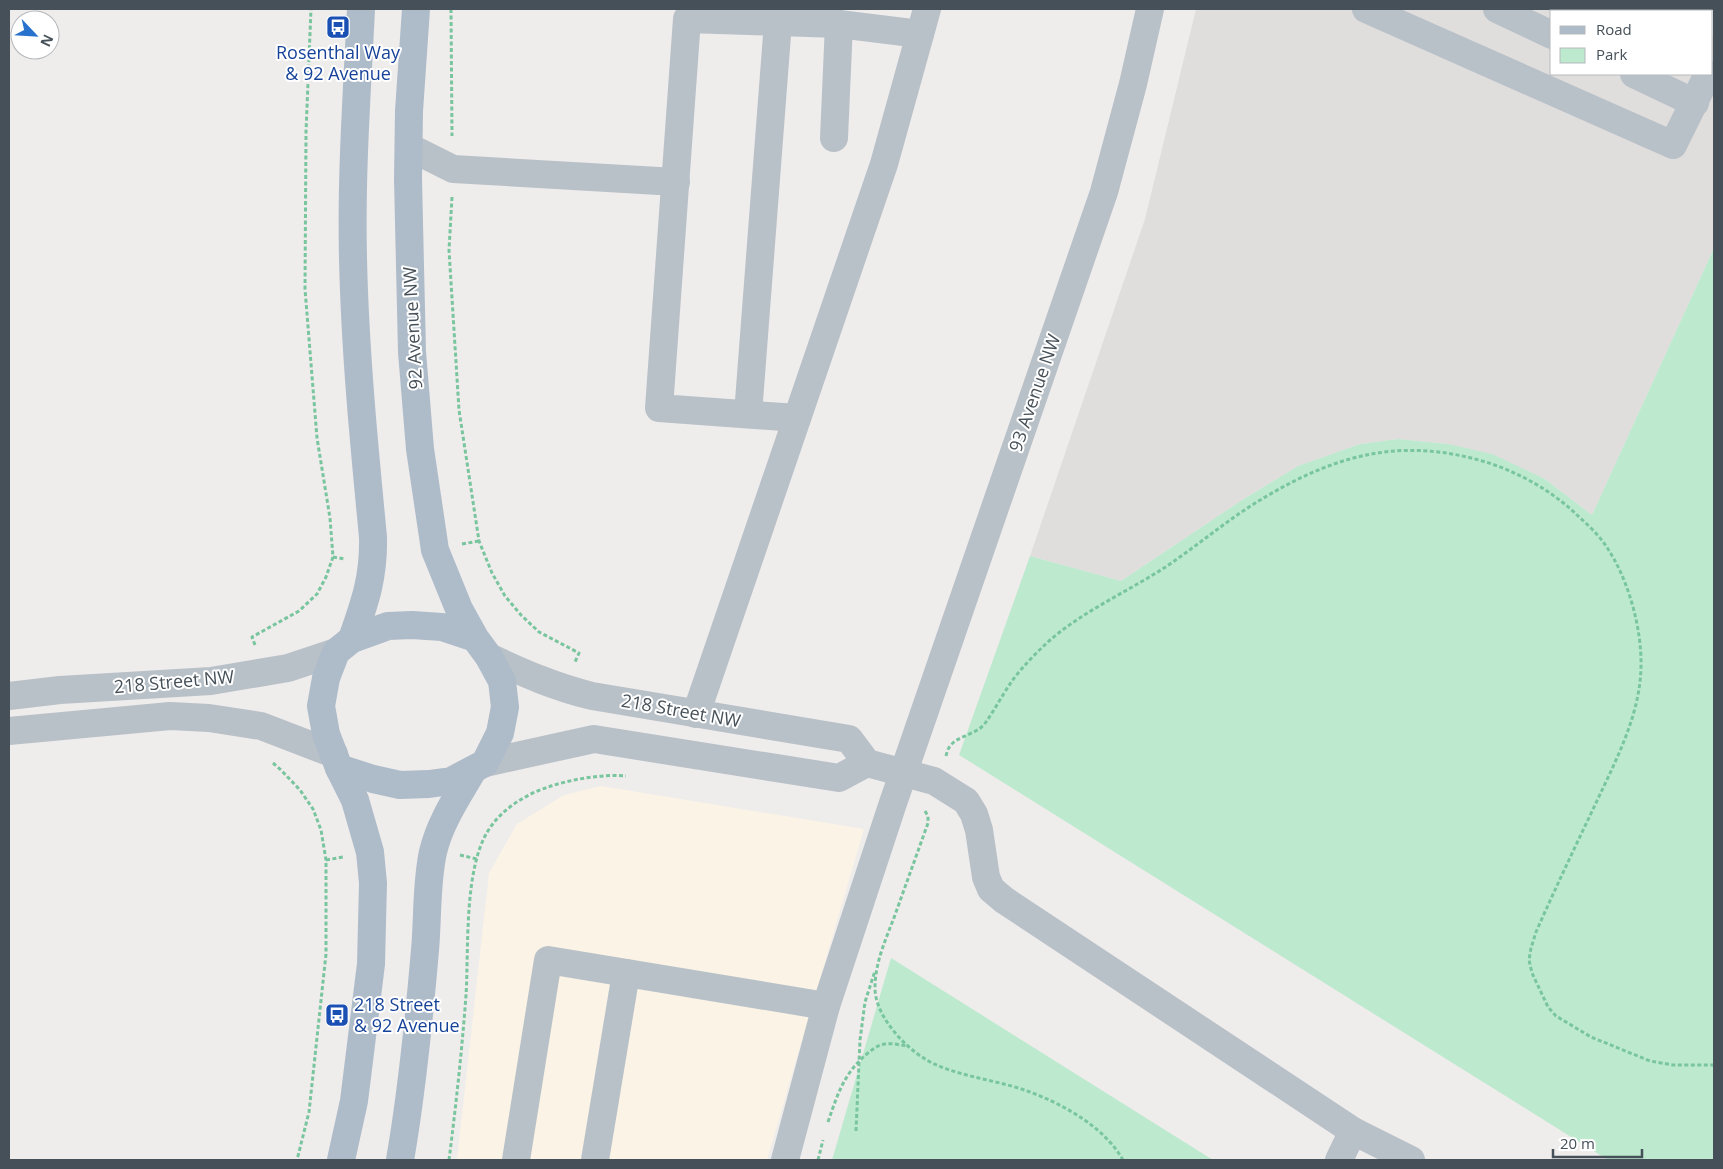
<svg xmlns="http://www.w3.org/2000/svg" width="1723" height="1169" font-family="'Open Sans',sans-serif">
	<rect width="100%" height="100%" fill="#efecec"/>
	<polygon fill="#faf3e6" points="601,786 864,829 767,1160 457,1160 489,873 517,824 564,795"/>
	<polygon fill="#e0dddd" points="1196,9 1657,9 1662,11 1552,11 1552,74 1712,74 1712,36 1714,37 1714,248 1592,515 1545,479 1448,444 1398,439 1360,444 1298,466 1239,502 1121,581 1030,556 1145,219"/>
	<g fill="#bdeace">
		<polygon points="1714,248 1714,1160 1608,1160 959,755 1030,556 1121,581 1239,502 1298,466 1360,444 1398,439 1448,444 1492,454 1545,479 1592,515"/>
		<polygon points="891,958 1213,1160 832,1160"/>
	</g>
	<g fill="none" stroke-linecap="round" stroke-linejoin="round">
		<g stroke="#78c59e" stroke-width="3" stroke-dasharray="4 2.5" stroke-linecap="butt">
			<polyline points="451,9 452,136"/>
			<polyline points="452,197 449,250 459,410 479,541 492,573 505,596 521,615 539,632 579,653 575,662"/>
			<polyline points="462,544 479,541"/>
			<polyline points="333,557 345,559"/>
			<polyline points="255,645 252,637 299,611 317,594 326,577 333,557 330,518 317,438 305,289 306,132 311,9"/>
			<path d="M 946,756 C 947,752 948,748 951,745 C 959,735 977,735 986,722 C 995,709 1003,694 1012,681 C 1023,666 1036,653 1049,641 C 1083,611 1129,591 1167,566 C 1201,543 1232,516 1267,496 C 1333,457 1395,439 1471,458 C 1509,467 1548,487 1577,515 C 1587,524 1598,534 1606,546 C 1628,578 1642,628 1641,667 C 1640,716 1615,762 1595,805 C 1575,847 1555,889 1536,932 L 1531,948 L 1529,960 L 1532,973 L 1548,1007 L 1556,1016 L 1591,1037 L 1650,1061 L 1673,1065 L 1714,1065"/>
			<polyline points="273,763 281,770 300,790 313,809 321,830 326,860 326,954 309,1112 297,1160"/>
			<path d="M 925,811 L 928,816 L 928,823 C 917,854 906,884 895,915 C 886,939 875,962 875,988 C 875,1019 912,1056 939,1066 C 968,1078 1001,1081 1030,1092 C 1065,1105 1105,1128 1123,1160"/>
			<polyline points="460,855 477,859"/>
			<polyline points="326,860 343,857"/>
			<path d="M 828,1122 C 838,1093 844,1073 868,1053 C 873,1049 878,1045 885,1044 C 892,1043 900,1045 908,1046"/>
			<polyline points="856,1131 860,1040 865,1002 875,971"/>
			<path d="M 449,1160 C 456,1105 462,1050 466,995 C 469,948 463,862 492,825 C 506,806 529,793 551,786 C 574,779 601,774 626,776"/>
			<polyline points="818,1160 823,1140"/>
		</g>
		<g stroke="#b9c1c8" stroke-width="28">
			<polyline points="1366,9 1673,145 1708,74"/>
			<polyline points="1497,9 1552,35"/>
			<polyline points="1634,74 1695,103"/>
			<polyline points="834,138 839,24"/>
			<polyline points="409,147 453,169 676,182"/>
			<polyline points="748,414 778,22"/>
			<polyline points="797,418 659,408 687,19 839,24 920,34"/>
			<path d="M 489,657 C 523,673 555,687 592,696 L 849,739 L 867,763 L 934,781 L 966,801 L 974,814 L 979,830 L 986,877 L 991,889 L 1004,900 L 1353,1131 L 1339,1160"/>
			<polyline points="9,696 60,690 211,681 288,668 336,652"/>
			<polyline points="696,714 884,164 927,9"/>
			<polyline points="9,731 170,716 209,718 261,726 334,754"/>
			<polyline points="485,763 594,739 839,778 867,763"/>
			<polyline points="1353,1131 1411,1160"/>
			<polyline points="516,1160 548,960 826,1006"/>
			<polyline points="595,1160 626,973"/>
			<polyline points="785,1160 826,1006 893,803 1104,192 1133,84 1150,9"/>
		</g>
		<g stroke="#aebcc9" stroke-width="28">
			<polyline points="416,9 409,111 408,179 412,352 420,449 435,550 459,609 475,638 489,657 502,681 505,707 500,733 485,763 451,781 429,784 400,785 373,779 339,768 326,734 321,706 326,678 336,652 352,639 388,626 412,625 442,627 475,638"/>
			<path d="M 352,639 C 365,602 374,577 373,537 C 364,444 355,351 353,258 C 351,175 357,92 361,9"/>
			<polyline points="339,768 355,800 370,852 373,883 371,964 354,1101 341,1160"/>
			<path d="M 400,1160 C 412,1091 419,1020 425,950 C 428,917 426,884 433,852 C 440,822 458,796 473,770"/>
		</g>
	</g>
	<defs>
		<g id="bus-square" transform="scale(1.25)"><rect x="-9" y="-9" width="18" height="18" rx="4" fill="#1a4fb4" stroke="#fff"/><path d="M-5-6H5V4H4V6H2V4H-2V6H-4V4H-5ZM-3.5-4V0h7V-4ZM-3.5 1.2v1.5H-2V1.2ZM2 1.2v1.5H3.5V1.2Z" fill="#fff"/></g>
	</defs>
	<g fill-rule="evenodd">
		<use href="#bus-square" x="338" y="27"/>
		<use href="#bus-square" x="337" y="1015"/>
	</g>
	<g text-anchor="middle" stroke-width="4" stroke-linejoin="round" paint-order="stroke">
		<g font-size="18" fill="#164399" stroke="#fff">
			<text x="338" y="59">Rosenthal Way<tspan x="338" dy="21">&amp; 92 Avenue</tspan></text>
			<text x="354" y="1011" text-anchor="start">218 Street<tspan x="354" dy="21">&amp; 92 Avenue</tspan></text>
		</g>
		<g font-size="18" fill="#465058" stroke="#fff">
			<text transform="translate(413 328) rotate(-93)" y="6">92 Avenue NW</text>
			<text transform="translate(1035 393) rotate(-71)" y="6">93 Avenue NW</text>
			<text transform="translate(174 682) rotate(-5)" y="6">218 Street NW</text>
			<text transform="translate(681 711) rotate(10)" y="6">218 Street NW</text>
		</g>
	</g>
	<rect width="1723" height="1169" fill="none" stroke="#465058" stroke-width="20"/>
	<rect x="1550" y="10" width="162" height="65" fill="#ffffff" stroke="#b5b9bc"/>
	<rect x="1560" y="26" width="25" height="8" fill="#aebcc9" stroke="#b5b9bc"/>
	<text x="1596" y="35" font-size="15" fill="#465058">Road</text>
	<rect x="1560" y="48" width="25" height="15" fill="#bdeace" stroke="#b5b9bc"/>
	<text x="1596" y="60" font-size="15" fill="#465058">Park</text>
	<g transform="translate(35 35) rotate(115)"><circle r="24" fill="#ffffff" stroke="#b5b9bc"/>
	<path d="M0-4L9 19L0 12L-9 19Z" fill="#2872ce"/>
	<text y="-8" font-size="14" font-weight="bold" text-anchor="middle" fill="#465058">N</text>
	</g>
	<path d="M1553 1149v8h89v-8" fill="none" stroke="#465058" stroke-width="2.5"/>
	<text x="1560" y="1149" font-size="15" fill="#465058" stroke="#ffffff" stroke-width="4" paint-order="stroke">20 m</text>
</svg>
